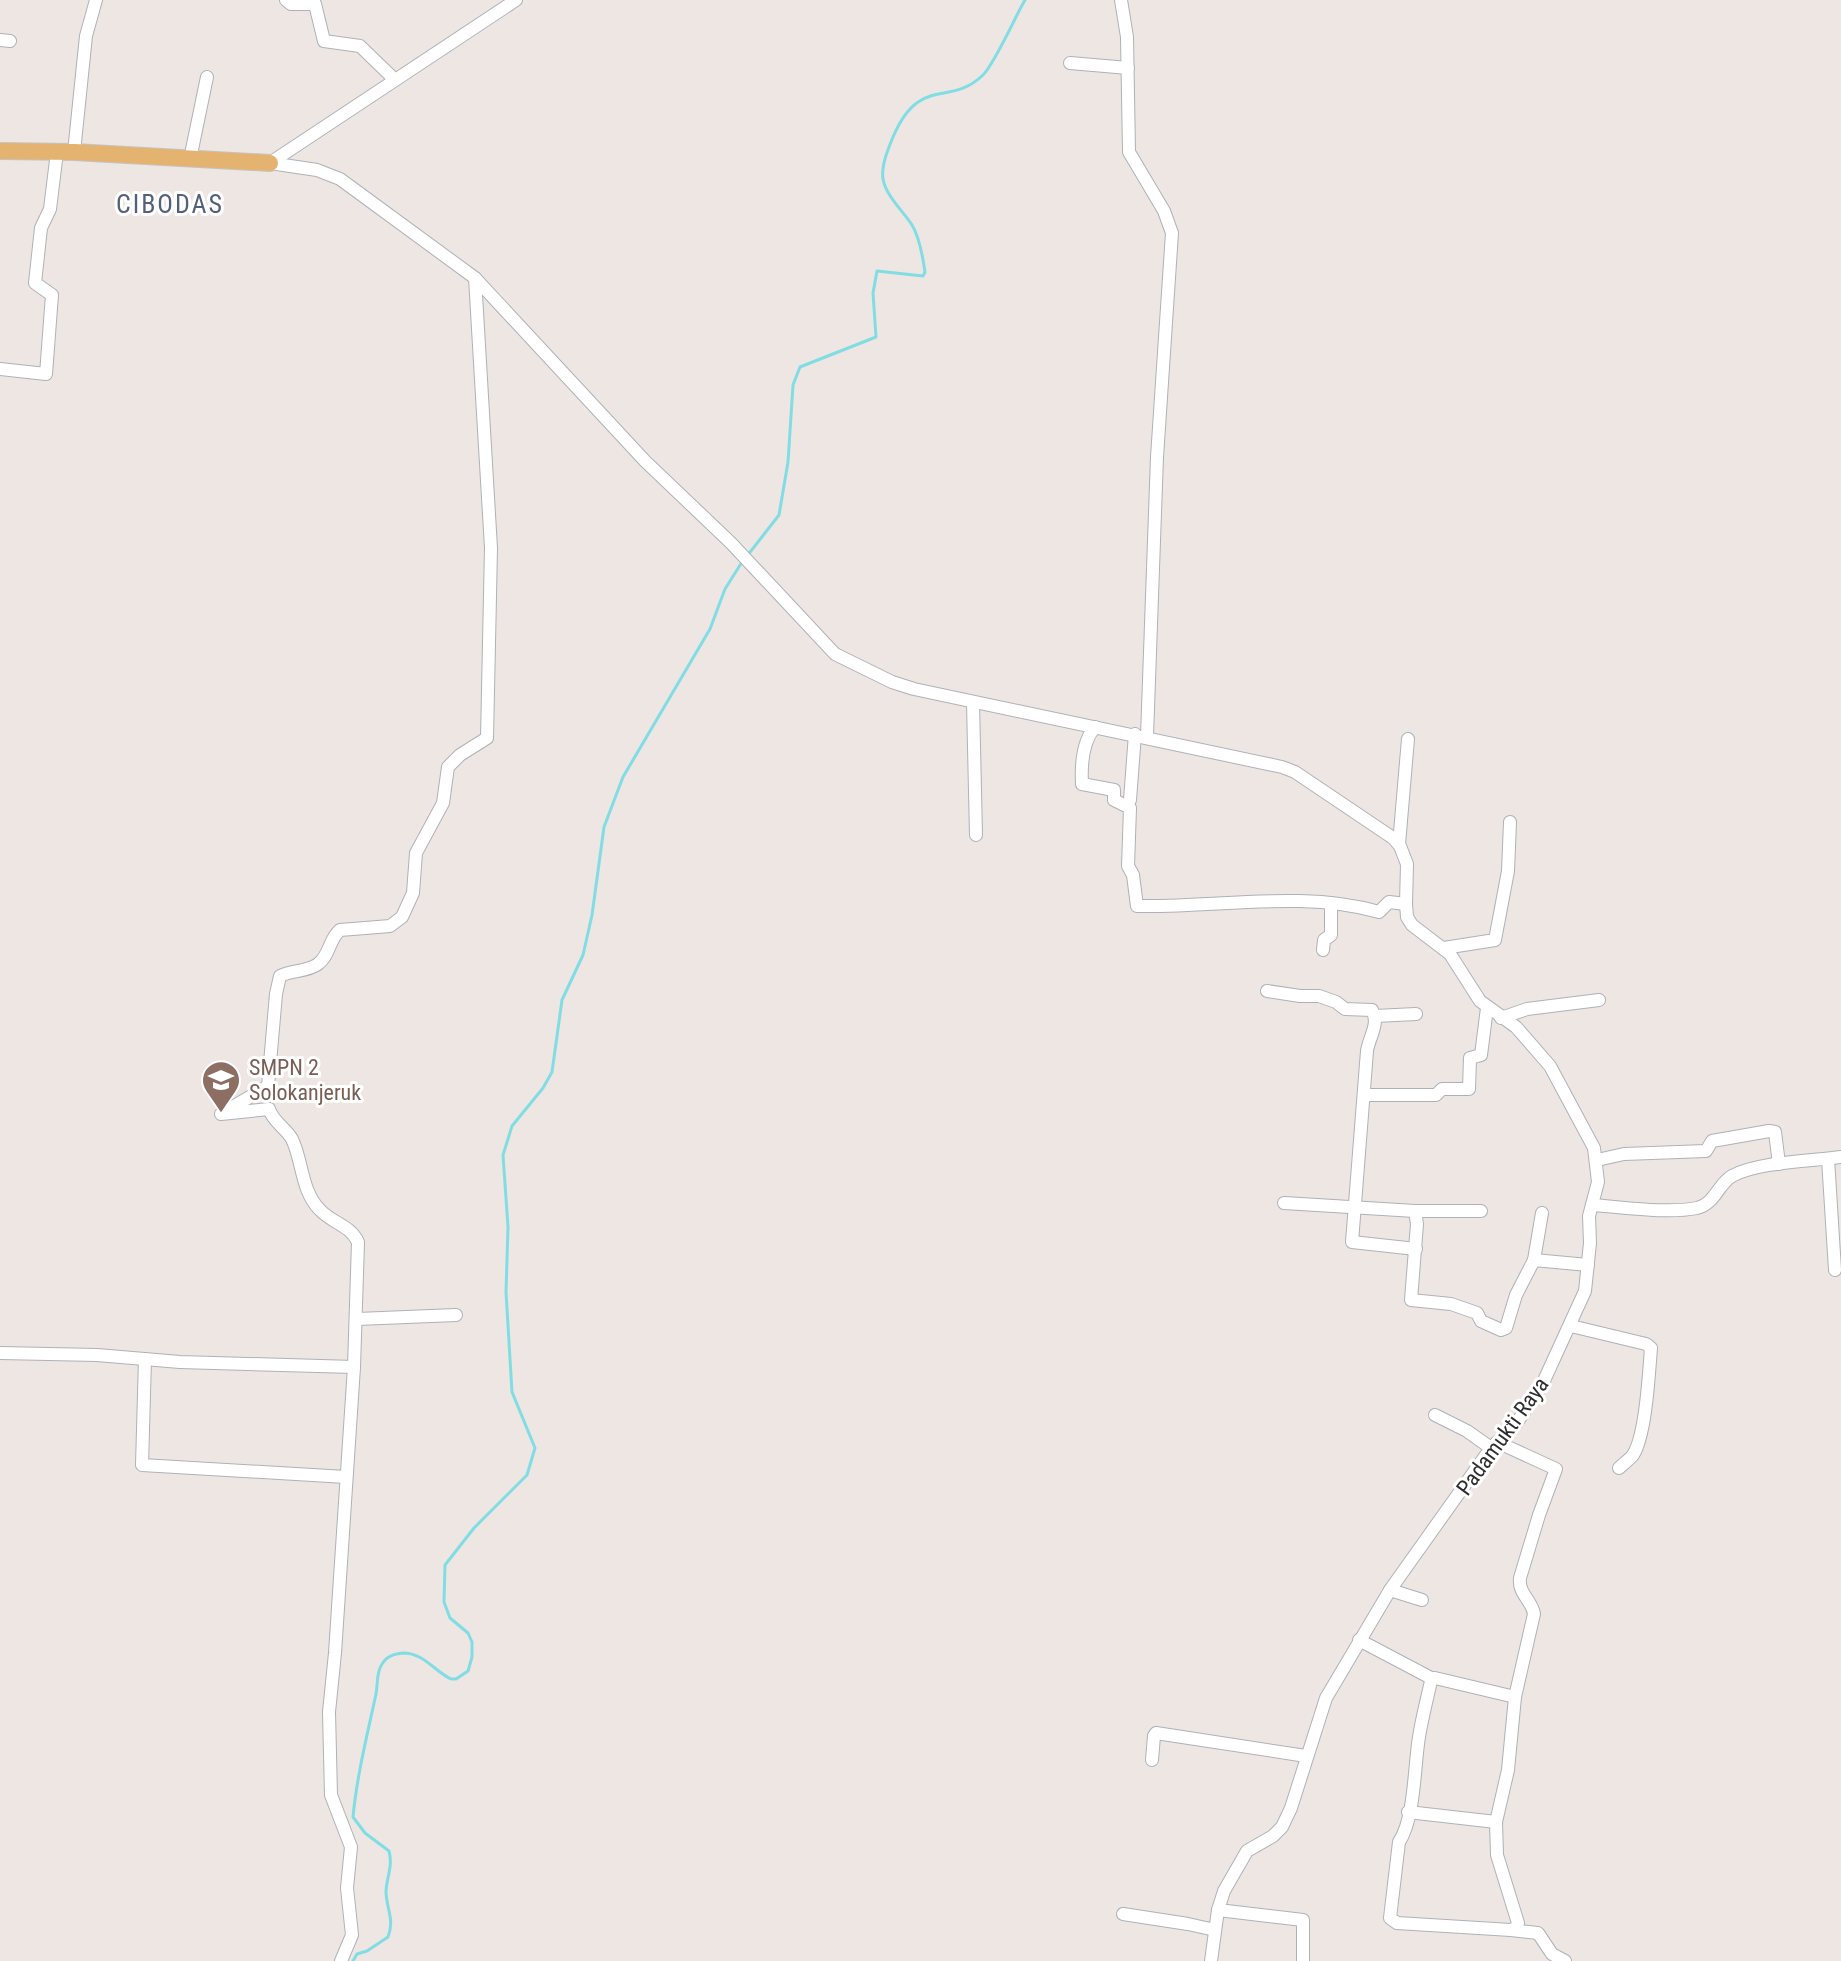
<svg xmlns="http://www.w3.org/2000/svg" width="1841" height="1961" font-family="'Roboto Condensed',sans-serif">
	<rect width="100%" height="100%" fill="#eee6e2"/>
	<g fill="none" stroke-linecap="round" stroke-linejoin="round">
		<g stroke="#81dde4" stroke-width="3">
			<path d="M 747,556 L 779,515 L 788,462 L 793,385 L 800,367 L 876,337 L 873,293 L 877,271 L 923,276 L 925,272 C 923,258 920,238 912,225 C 903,211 886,196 883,179 C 881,166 888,149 893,137 C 920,74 949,108 983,75 C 995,63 1015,17 1025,0"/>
			<path d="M 353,1961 L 357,1954 L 367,1951 L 388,1937 C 395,1919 386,1908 386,1891 C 387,1876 393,1866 389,1851 L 365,1833 L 353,1817 C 357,1775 367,1736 376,1694 C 378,1684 376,1673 382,1664 C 387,1656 394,1654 403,1653 C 424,1653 434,1671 451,1679 L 456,1679 L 468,1671 L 472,1657 L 472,1642 L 468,1633 L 450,1618 L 444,1602 L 445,1565 L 474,1528 L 527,1475 L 535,1448 L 512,1392 L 506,1292 L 508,1227 L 503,1155 L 512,1126 L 543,1088 L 552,1072 L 562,1000 L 583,955 L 592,915 L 604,827 L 623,777 L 710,629 L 725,589 L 742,562"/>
		</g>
		<g stroke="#aeb2b8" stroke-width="14">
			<g id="minor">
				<polyline points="286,0 291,4 315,4 324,41 360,46 394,79"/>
				<polyline points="1121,0 1127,37 1129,152 1164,211 1172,233 1157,457 1147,736"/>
				<polyline points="0,40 10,41"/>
				<polyline points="1070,63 1128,68"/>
				<polyline points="74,152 86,36 96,0"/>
				<polyline points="190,159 207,77"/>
				<polyline points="270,163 317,170 340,179 475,278 645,461 731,543 835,654 892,682 914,689 1282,767 1295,772 1393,838 1400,846 1407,864 1406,904 1407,917 1412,925 1450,954 1480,1001 1516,1027 1550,1066 1594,1148 1598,1182 1589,1216 1590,1243 1585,1291 1542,1385 1516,1424 1491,1448 1390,1590 1326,1698 1291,1808 1282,1827 1273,1836 1247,1851 1224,1891 1218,1910 1211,1961"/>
				<polyline points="270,163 516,0"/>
				<polyline points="0,369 46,374 52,295 35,283 41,228 50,209 57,152"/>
				<polyline points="973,703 976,835"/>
				<path d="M 1095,727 C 1082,742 1081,765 1082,784 L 1114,790 L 1114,800 L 1130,808 L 1128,866 L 1133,875 L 1137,906 C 1217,908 1302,890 1379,912 L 1389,902 L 1406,904"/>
				<polyline points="1130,800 1135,734"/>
				<polyline points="1399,844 1408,739"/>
				<polyline points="1444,948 1495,940 1508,871 1510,822"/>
				<polyline points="1323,950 1324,940 1331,935 1331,903"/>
				<path d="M 1267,991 L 1300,996 L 1319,996 L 1336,1002 L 1345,1009 L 1372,1010 C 1380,1024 1369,1037 1367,1051 L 1352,1242 L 1416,1249"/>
				<polyline points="1375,1016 1416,1014"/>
				<polyline points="1501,1018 1527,1009 1599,1000"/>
				<polyline points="1364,1095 1436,1095 1442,1089 1469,1089 1470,1058 1481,1055 1487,1008"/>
				<polyline points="1828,1159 1835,1270"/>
				<polyline points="1597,1160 1624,1154 1706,1151 1712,1141 1769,1131 1775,1132 1779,1164"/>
				<polyline points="1284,1203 1415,1211 1481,1211"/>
				<path d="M 1592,1205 C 1623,1207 1666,1214 1697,1208 C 1715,1204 1718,1184 1732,1176 C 1757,1162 1812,1161 1841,1157"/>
				<polyline points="1415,1211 1417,1224 1411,1300 1451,1304 1477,1313 1481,1321 1501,1330 1506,1328 1516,1295 1534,1260 1588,1265"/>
				<polyline points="1534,1260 1542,1213"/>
				<polyline points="357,1319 456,1315"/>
				<path d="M 1571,1326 L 1646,1344 L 1651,1348 C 1649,1372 1646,1435 1633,1455 C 1629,1460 1623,1464 1619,1468"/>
				<polyline points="0,1353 97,1355 180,1362 354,1367"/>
				<polyline points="145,1359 142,1465 346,1477"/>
				<polyline points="1435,1415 1467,1431 1491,1448"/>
				<polyline points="1390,1590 1422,1600"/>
				<polyline points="1359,1640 1433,1679"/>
				<polyline points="1152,1760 1154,1736 1156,1733 1306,1756"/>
				<polyline points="1408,1812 1496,1822 1508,1770 1515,1697"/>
				<path d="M 1496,1822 L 1497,1855 L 1518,1923 L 1516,1928 L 1511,1930 L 1397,1923 L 1390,1918 L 1399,1842 C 1415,1818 1414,1767 1419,1737 C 1422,1718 1427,1699 1431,1681 L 1435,1678 L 1515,1697 L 1534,1614 C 1532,1600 1518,1594 1520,1578 L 1539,1515 L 1556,1469 L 1497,1442"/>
				<polyline points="1218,1910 1303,1920 1303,1961"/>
				<polyline points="1123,1914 1188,1924 1215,1930"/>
				<polyline points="1511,1930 1538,1933 1552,1954 1565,1961"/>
				<path d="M 341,1961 L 352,1935 L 347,1888 L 351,1847 L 331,1795 L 329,1712 L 335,1653 L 354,1367 L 358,1242 C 350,1225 332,1223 320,1210 C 301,1191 303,1162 292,1139 C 286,1128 273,1122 269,1109 L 221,1114 L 268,1086 L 276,994 L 280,976 C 292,970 307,972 318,964 C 330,955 329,939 340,930 L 390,926 L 402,917 L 413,893 L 416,853 L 443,803 L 448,767 L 460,755 L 487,738 L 491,548 L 475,278"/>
			</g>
		</g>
		<g stroke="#c4c4c4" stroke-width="18">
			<polyline id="major" points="0,151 74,152 270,163"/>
		</g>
		<use href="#minor" stroke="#fff" stroke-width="12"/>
		<use href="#major" stroke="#e4b370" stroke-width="16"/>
	</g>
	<defs>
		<g id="school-pin" transform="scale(2)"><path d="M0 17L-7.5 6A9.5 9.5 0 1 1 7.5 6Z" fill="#8d6e63" stroke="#fff"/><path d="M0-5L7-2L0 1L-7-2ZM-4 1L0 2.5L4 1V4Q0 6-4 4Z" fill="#fff"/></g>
	</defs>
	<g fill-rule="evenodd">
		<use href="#school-pin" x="221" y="1080"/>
	</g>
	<g text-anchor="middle" stroke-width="6" stroke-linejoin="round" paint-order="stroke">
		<g font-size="22" fill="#785e54" stroke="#fff" text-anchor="start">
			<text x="249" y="1075">SMPN 2<tspan x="249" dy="25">Solokanjeruk</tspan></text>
		</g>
		<g font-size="22" fill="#2e2e2e" stroke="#fff">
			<text transform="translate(1502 1436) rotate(-54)" y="8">Padamukti Raya</text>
		</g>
		<g font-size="26" letter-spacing="2" fill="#52617b" stroke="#fff">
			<text x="170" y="213">CIBODAS</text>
		</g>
	</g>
</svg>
